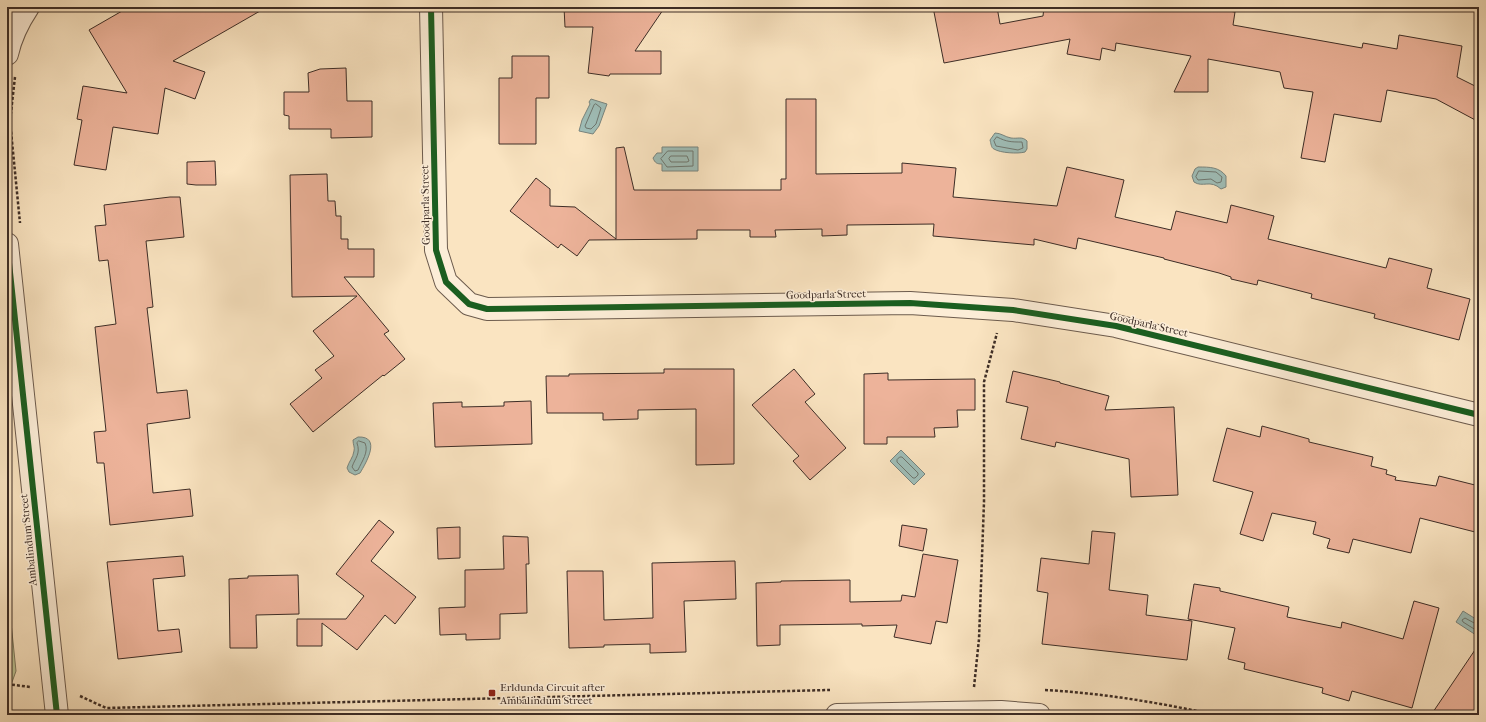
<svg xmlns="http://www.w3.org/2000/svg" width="1486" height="722" font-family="'IM FELL French Canon',serif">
	<rect width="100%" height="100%" fill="#fae4c1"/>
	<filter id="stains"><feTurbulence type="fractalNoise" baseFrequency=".005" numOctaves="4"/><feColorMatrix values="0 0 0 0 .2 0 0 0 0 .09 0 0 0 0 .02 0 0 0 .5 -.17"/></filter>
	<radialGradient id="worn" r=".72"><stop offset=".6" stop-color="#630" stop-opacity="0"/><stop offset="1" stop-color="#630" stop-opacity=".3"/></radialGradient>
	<polygon fill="#bdc494" stroke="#7d785d" points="7,584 16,671 11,685 7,687"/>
	<g fill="#9fbeb8" stroke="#78847e">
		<polygon points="591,99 607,104 599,126 593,134 579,131 582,120 590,104 589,102"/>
		<path d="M 995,133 C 1001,133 1005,137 1011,138 C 1018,139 1022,136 1027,141 L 1027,149 L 1025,152 C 1018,154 1000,153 994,149 C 991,148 991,143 990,140 Z"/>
		<path d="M 662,147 L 698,147 L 698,171 L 662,171 L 662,164 C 657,164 655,163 653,158 L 657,153 L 662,153 Z"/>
		<path d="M 1198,167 C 1210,167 1219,167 1226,176 L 1226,187 L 1221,189 C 1210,179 1203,188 1194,182 L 1192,176 L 1195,169 Z"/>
		<path d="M 358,437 C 382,436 366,463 360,473 L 355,475 L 349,472 L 347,468 C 349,461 353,458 354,451 C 355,447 353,445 353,440 Z"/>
		<polygon points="901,450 925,474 914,485 890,461"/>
		<polygon points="1463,611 1479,621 1479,637 1456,622"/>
	</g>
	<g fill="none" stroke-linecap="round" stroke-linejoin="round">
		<g stroke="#6e766f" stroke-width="1">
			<polygon points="596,104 601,108 596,124 591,129 586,128 585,126 594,105"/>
			<path d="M 997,137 C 1007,142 1011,142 1022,142 L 1023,148 L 1018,150 L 996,146 L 994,141 Z"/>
			<polygon points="668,151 693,151 693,166 667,167 661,159"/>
			<polygon points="671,156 687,156 689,161 687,162 671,162 669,159"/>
			<polygon points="1199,171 1216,172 1222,177 1221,182 1217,183 1211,179 1198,180 1196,177"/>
			<path d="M 359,441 L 365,443 C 369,452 362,461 358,470 L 355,471 L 352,467 C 355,458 361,454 357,443 Z"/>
			<polygon points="900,457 902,457 918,473 918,475 915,478 913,478 897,462 897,460"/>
			<polyline points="1479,624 1476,624 1465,618 1462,620 1463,622 1479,632"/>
		</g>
	</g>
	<g fill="#edb39a" stroke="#3d2d26">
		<polygon points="129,7 267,7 173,61 205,72 195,99 165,88 158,134 113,127 106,170 74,165 82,120 77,119 83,86 127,93 89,30"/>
		<polygon points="564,7 665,7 635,51 661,51 661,74 610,74 609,76 588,73 593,27 565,27"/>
		<polygon points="933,7 997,7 1000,24 1043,16 1044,7 1204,7 1235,12 1233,25 1362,48 1363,43 1397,49 1399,35 1462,46 1457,77 1479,88 1479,122 1436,99 1387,90 1381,122 1334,114 1325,162 1301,158 1313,92 1284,88 1280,72 1208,59 1208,92 1174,92 1191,56 1116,43 1115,51 1102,48 1100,60 1067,54 1070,39 944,63"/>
		<polygon points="512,56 549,56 549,98 536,98 536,144 499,144 499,78 512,78"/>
		<polygon points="346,68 347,101 372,101 372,137 331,138 331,129 289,129 289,116 284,115 284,92 309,92 308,73 320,69"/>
		<polygon points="786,99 816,99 816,174 902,173 902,163 956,168 953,197 1057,206 1067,167 1124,180 1115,217 1171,230 1176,211 1227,223 1231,205 1274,216 1268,239 1386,268 1389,258 1432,269 1427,288 1470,299 1459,340 1374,318 1375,314 1311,298 1312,294 1258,280 1257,285 1231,279 1231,277 1219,273 1164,259 1164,258 1078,238 1076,249 1034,239 1034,245 933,236 934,224 847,225 847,235 822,236 822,229 775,230 776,237 750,237 750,230 697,230 697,239 589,240 577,256 561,244 558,248 510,211 536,178 550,189 550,206 575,207 616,239 616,148 624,147 634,190 781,190 781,179 786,179"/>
		<polygon points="215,161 216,185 196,185 187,184 187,162"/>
		<polygon points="327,174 328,201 335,201 336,216 341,216 341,239 348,239 348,249 374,249 374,277 344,277 389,331 384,334 405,359 384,376 383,375 313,432 290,404 322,378 315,370 334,356 313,331 357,296 292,297 290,175"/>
		<polygon points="170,197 180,197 184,237 146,241 153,307 147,308 157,393 187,390 190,418 147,424 153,493 190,489 193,516 110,525 104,463 97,463 94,432 106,431 95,327 116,324 108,260 99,261 95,226 106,225 104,205"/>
		<polygon points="664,369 734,369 734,464 696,465 696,409 638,410 638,419 603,420 603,413 547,413 546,376 569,376 569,374 664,373"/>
		<polygon points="794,369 815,394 805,402 846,448 810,480 793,461 799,456 752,405"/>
		<polygon points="1013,371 1060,382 1060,383 1109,396 1105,410 1174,407 1178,495 1131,497 1129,459 1056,442 1055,447 1021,439 1028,407 1006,402"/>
		<polygon points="888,373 888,380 975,379 975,410 957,410 958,427 934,428 935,437 887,437 887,444 864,444 864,374"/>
		<polygon points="531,401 532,444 435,447 433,403 462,402 462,407 504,406 504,402"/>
		<polygon points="1262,426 1309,439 1309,442 1373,457 1371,466 1387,470 1386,474 1396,477 1395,480 1436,486 1439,476 1479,486 1479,533 1420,518 1411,553 1353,539 1349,553 1327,548 1330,539 1313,534 1316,522 1272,513 1263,541 1240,534 1253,492 1213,481 1227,428 1260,437"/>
		<polygon points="379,520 394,532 371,561 416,597 395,624 385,615 357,650 322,623 322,646 297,646 297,619 346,619 364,596 336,574"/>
		<polygon points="902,525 927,529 923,551 899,546"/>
		<polygon points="460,527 460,558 438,559 437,528"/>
		<polygon points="1092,531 1115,533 1109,590 1148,595 1146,615 1192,621 1187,660 1042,644 1048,593 1037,591 1041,558 1089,564"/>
		<polygon points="503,536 528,537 529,564 526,564 527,613 500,614 500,639 466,640 466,634 440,635 439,608 465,607 465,570 504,569"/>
		<polygon points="923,554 958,560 947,623 936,621 931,644 894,637 897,625 862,626 862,624 780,625 780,645 757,646 756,583 781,582 781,581 850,580 850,602 901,601 902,595 915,597"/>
		<polygon points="183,556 185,576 153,579 158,631 179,629 182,652 118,659 107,562"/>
		<polygon points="735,561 736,599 684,601 686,652 650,653 650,644 604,645 604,647 569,648 567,571 603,571 604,620 653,618 652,563"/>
		<polygon points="298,575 299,614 256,615 257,648 230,648 229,579 248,578 248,576"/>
		<polygon points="1194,584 1220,588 1220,591 1289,607 1287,617 1341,628 1342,622 1403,639 1414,601 1439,608 1412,708 1352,691 1349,701 1322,693 1323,688 1244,669 1245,663 1228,659 1235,628 1188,619"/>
		<polygon points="1479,644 1479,715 1431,715"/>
	</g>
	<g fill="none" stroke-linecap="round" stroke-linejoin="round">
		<g stroke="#6c5b4d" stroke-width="24">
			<g id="minor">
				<polyline points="431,7 436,250 446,282 469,304 487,309 910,303 1013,310 1116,326 1479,415"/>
				<path d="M 7,54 C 11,36 18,22 28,7"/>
				<polyline points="7,244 57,715"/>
				<polyline points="837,715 1001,712 1039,715"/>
			</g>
		</g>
		<g stroke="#3d2d26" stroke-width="2.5" stroke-dasharray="3 2" stroke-linecap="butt">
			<polyline points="15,77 10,121 20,223"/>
			<polyline points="7,684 30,687"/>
			<polyline points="974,687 979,639 984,502 984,382 997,333"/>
			<path d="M 1045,690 C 1102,693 1161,703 1216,715"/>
			<polyline points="80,696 106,708 830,690"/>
		</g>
		<use href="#minor" stroke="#fcedd7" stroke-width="22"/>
		<g stroke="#fcedd7" stroke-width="8">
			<g id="cycleway">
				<polyline points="431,7 436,250 446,282 469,304 487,309 910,303 1013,310 1116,326 1479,415"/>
				<polyline points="7,244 57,715"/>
			</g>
		</g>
		<use href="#cycleway" stroke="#1b5e20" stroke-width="6"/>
	</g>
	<rect fill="#8f2418" stroke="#fcedd7" stroke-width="1.5" x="488" y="689" width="8" height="8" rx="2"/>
	<g text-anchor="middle" stroke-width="3" stroke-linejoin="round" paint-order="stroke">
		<g font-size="11" fill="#3d2d26" stroke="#fcedd7">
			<text transform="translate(425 205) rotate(-91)" y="4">Goodparla Street</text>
			<text transform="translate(826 294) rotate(-1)" y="4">Goodparla Street</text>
			<text transform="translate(1149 324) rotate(13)" y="4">Goodparla Street</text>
			<text transform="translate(28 540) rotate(-96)" y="4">Ambalindum Street</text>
		</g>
		<g font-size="11" fill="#3d2d26" stroke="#fcedd7" text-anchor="start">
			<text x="500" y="691">Erldunda Circuit after<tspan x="500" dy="13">Ambalindum Street</tspan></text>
		</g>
	</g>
	<rect width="1486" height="722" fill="none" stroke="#fae4c1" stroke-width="24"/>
	<rect x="8" y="8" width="1470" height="706" fill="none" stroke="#3d2d26" stroke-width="2"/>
	<rect x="12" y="12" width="1462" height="698" fill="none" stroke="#3d2d26"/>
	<rect width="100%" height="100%" filter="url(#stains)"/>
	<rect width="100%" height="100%" fill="url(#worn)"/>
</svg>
